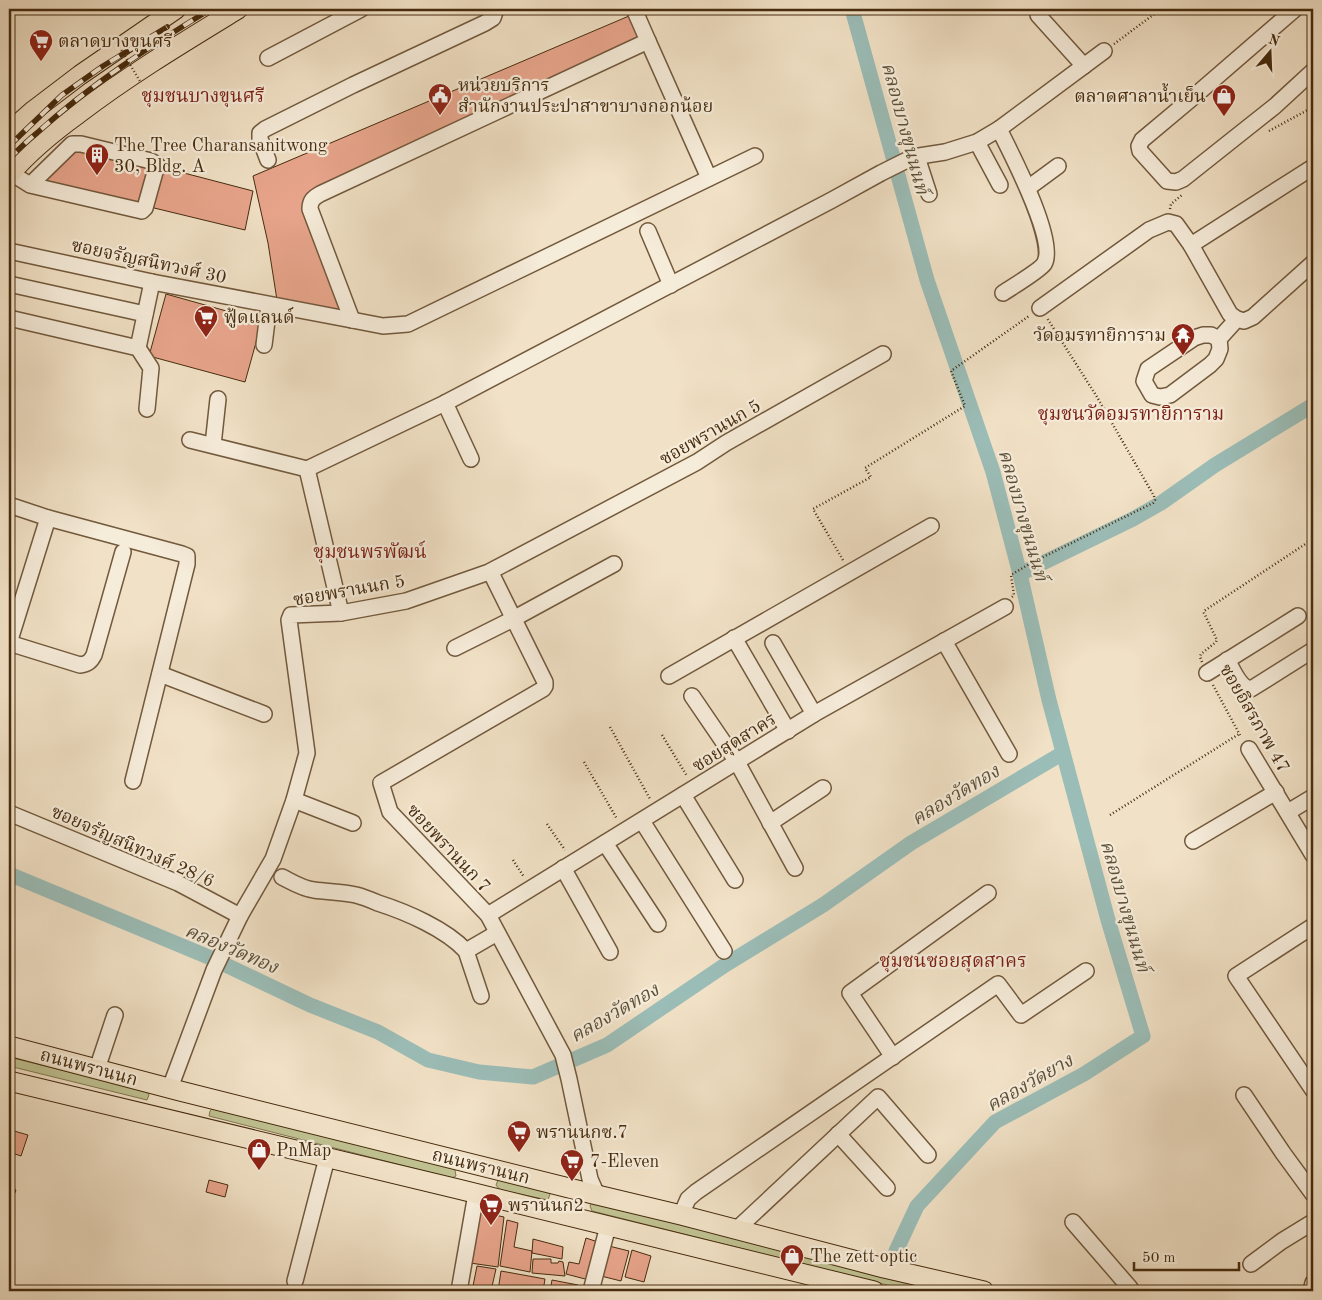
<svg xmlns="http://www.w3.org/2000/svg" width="1322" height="1300" font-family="'Old Standard TT','Noto Serif Thai',serif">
	<rect width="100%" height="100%" fill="#f1e1c6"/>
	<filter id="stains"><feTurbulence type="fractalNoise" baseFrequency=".004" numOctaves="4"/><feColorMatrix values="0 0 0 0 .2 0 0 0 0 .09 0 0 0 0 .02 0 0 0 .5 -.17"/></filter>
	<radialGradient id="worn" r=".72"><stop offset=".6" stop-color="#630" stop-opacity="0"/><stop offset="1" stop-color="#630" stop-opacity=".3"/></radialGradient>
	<g fill="#bfc191" stroke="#837650">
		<polygon points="9,1057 146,1091 149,1095 147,1100 9,1066"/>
		<polygon points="214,1107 449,1167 455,1170 456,1176 452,1178 209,1116 210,1111"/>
		<polygon points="506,1179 546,1189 550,1194 548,1200 500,1190 496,1185 498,1180"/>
		<polygon points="592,1202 693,1225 942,1291 911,1291 592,1211 590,1206"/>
	</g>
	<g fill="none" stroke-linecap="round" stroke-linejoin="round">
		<g stroke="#9bbdb7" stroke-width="15">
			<polyline points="852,9 927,280 993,472 1020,574 1049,700 1108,920 1143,1036 1084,1074 995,1122 917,1206 896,1251"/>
			<polyline points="1020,574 1133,519 1161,503 1215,465 1313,405"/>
			<polyline points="9,874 211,958 310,1005 378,1032 428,1060 479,1072 533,1077 607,1045 725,965 823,905 911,843 1063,753"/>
		</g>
	</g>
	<g fill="#e8a58c" stroke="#472c0e">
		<polygon points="636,13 648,41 310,205 352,320 277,300 268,243 253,176"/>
		<polygon points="75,147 153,168 141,206 36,183"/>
		<polygon points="161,167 253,191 245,230 150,207"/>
		<polygon points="166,294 262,321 245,382 149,356"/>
		<polygon points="14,1131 28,1135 21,1156 9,1152 9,1147"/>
		<polygon points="209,1180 228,1185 225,1197 206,1192"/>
		<polygon points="9,1187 16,1190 11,1203 9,1203"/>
		<polygon points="477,1211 504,1217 498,1267 470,1263"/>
		<polygon points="507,1220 518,1223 514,1247 532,1251 530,1272 500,1266"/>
		<polygon points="586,1238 598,1242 589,1280 566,1274 569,1262 579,1264"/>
		<polygon points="533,1239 563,1247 562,1259 532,1253"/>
		<polygon points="605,1245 629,1251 621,1281 597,1275"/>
		<polygon points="632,1250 651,1256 644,1282 625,1277"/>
		<polygon points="533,1259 551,1259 551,1263 558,1263 559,1261 563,1262 565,1276 532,1273"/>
		<polygon points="477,1266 496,1269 491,1291 472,1291"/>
		<polygon points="501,1271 545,1279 543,1291 498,1291"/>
		<polygon points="552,1280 578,1285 576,1291 550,1291"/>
	</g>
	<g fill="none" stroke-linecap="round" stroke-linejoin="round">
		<g stroke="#72593c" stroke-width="18">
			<g id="minor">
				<polyline points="1295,9 1191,99 1142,140 1139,146 1140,151 1167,181 1176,182 1183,179 1275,106 1313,71"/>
				<polyline points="1038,15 1084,66"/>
				<polyline points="648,41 709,178"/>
				<polyline points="268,58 361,9"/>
				<path d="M 999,129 C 1010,151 1058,243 1044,264 C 1039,271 1012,287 1003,293"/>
				<polyline points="977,142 1000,185"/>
				<polyline points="917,157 929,194"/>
				<polyline points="268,160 260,139 260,133 265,129 353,85 485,23 493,18 496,9"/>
				<polyline points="11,173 30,185 142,211 145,208 157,165 151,161 81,144 72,144 30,185"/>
				<polyline points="1028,188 1058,166"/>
				<polyline points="648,231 671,285"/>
				<polyline points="1191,245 1313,167"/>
				<polyline points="9,251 152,282 352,320 383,326 408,324 755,156"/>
				<polyline points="9,284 145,314"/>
				<polyline points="1040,308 1149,230 1168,222 1176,224 1191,245 1230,314 1237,319 1244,321 1253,317 1313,263"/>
				<polyline points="9,318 138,348 151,368 147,409"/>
				<path d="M 352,320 L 310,209 C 310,201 313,198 320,194 L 648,41 L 634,9"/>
				<polyline points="1219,339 1211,335 1203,335 1194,338 1148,369 1144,381 1152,395 1160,397 1170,395 1210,365 1216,359 1220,349 1219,339 1237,319"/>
				<polyline points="264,345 269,305"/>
				<polyline points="138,348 152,282"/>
				<polyline points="445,403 471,459"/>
				<polyline points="190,440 307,469 445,403 832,200 881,173 913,157 945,152 977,142 999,129 1104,51"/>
				<polyline points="213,445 218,399"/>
				<polyline points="307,469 341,613"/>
				<polyline points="9,505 48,518 182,554 187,556 187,564 133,781"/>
				<polyline points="493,577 545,682 545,686 543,689 381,783 390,812 488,915 563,1055 569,1079 590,1179 597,1195"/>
				<polyline points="734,638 788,731"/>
				<polyline points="944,641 1009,754"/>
				<path d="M 9,643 L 80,665 C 88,664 91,661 94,655 L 123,552"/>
				<polyline points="9,643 48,518"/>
				<polyline points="773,643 814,714"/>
				<polyline points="455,648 513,619 614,564"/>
				<path d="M 1227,660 C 1233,669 1239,688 1251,689 L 1313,650"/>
				<polyline points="1207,673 1298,616"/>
				<polyline points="160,674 264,714"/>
				<polyline points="669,676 931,526"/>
				<polyline points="692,696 737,762 795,868"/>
				<polyline points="1249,749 1313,855"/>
				<polyline points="683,795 735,880"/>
				<polyline points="294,800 353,823"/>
				<polyline points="1288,812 1313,797"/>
				<polyline points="9,813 178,883 240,916"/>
				<polyline points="642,821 724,951"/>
				<polyline points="770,823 823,788"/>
				<polyline points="1193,841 1276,792"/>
				<polyline points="605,843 658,924"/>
				<polyline points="563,868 610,952"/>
				<path d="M 282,877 C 292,882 303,889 314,890 C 328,892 342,892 356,895 C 364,897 371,900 378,903 C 406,912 446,929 466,951 L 481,996"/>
				<polyline points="488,915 814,714 1005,607"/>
				<polyline points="1313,926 1236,976 1313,1090"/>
				<polyline points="466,951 497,933"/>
				<polyline points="893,1057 850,993 988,893"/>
				<polyline points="97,1069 115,1015"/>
				<polyline points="170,1088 214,970 240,916 273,859 294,800 307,753 289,620 291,615 341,613 406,601 489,572 697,462 726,443 883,354"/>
				<polyline points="1244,1095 1283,1153 1313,1194"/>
				<polyline points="838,1134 887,1188"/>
				<polyline points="681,1215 688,1199 696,1192 998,984 1021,1015 1086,971"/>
				<polyline points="1073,1222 1130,1288 1128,1291"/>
				<polyline points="737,1229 878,1097 928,1155"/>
				<polyline points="1251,1264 1282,1241 1313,1222"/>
				<polyline points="295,1281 327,1158"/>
				<polyline points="459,1291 476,1194"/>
				<polyline points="591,1291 608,1226"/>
				<polyline points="1311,1291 1313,1283"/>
			</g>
		</g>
		<g stroke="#472c0e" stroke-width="21">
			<g id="major">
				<polyline points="9,132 34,110 80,75 176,9"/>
				<path d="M 9,175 C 29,152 53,132 78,114 C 129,75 184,42 238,9"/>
				<polyline points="9,1046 180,1091 593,1194 681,1215 884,1268 984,1291"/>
				<polyline points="9,1081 458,1189 874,1291"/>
			</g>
		</g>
		<g stroke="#472c0e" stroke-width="2.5" stroke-dasharray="1 2.5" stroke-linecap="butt">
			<polyline points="1114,44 1161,9"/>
			<polyline points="1269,131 1313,107"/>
			<polyline points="1170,209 1171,204 1182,195"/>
			<polyline points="843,560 813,509 871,477 865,468 965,406 951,371 1029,316"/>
			<polyline points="1012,597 1014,595 1011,575 1031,563 1153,503 1155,500 1154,496 1097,397 1047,318"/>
			<polyline points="1202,662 1200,657 1201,654 1216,642 1217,640 1204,613 1204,611 1313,539"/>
			<polyline points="1213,685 1241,737"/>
			<polyline points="610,727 650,799"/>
			<polyline points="662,735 687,776"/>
			<polyline points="584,762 617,819"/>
			<polyline points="1110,815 1239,734"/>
			<polyline points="547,824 565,850"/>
			<polyline points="513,860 524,877"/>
		</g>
		<use href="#minor" stroke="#f6ecda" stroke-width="15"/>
		<use href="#major" stroke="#f1e1c6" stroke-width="19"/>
		<g stroke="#472c0e" stroke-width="5.5">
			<g id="rail">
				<polyline points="9,146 62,95 103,66 167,27"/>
				<path d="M 9,159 C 18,150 27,141 37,133 C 90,85 150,46 211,9"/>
			</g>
		</g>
		<use href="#rail" stroke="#f6ecda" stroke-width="4" stroke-dasharray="11" stroke-linecap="butt"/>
		<polyline stroke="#472c0e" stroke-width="2.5" stroke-dasharray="1 2.5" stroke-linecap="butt" points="116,41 141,83"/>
	</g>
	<defs>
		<g id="supermarket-pin" transform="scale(1.25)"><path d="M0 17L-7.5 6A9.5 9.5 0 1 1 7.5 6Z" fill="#8f2418" stroke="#f6ecda"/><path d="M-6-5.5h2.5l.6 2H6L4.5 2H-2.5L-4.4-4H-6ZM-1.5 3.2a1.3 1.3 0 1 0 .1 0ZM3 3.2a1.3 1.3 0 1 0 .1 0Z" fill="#fff"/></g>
		<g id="civic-pin" transform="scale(1.25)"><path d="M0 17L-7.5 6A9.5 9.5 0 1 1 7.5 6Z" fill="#8f2418" stroke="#f6ecda"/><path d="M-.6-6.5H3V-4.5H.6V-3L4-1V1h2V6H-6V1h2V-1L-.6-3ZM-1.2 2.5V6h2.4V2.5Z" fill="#fff"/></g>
		<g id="shop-pin" transform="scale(1.25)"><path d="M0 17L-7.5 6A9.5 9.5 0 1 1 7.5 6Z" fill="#8f2418" stroke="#f6ecda"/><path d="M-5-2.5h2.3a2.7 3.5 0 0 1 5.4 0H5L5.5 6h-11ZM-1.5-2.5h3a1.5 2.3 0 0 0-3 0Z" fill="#fff"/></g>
		<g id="building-pin" transform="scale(1.25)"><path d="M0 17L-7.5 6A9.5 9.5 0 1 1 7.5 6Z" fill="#8f2418" stroke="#f6ecda"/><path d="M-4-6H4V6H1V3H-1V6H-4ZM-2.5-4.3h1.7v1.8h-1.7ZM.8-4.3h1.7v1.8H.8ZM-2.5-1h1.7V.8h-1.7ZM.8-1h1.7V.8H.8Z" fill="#fff"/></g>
		<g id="temple-pin" transform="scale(1.25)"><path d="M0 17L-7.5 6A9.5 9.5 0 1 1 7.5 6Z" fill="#8f2418" stroke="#f6ecda"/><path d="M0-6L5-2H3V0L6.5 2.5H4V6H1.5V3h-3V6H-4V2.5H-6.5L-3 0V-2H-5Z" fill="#fff"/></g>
	</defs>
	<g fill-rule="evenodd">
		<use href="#supermarket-pin" x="41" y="41"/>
		<use href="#civic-pin" x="440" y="95"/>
		<use href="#shop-pin" x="1224" y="96"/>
		<use href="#building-pin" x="97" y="155"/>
		<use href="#supermarket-pin" x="206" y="317"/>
		<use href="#temple-pin" x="1183" y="335"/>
		<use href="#supermarket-pin" x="519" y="1132"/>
		<use href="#shop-pin" x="259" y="1150"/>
		<use href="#supermarket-pin" x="572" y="1161"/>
		<use href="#supermarket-pin" x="491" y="1205"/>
		<use href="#shop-pin" x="792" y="1256"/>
	</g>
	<g text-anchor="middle" stroke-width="4.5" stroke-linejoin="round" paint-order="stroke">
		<g font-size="18" fill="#472c0e" stroke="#f6ecda" text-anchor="start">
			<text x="58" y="47">ตลาดบางขุนศรี</text>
			<text x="458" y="91">หน่วยบริการ<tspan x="458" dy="21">สำนักงานประปาสาขาบางกอกน้อย</tspan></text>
			<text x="1206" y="102" text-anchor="end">ตลาดศาลาน้ำเย็น</text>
			<text x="114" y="151">The Tree Charansanitwong<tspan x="114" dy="21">30, Bldg. A</tspan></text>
			<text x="224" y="323">ฟู้ดแลนด์</text>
			<text x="1166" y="341" text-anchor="end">วัดอมรทายิการาม</text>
			<text x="536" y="1138">พรานนกซ.7</text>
			<text x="276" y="1156">PnMap</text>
			<text x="590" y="1167">7-Eleven</text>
			<text x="508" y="1211">พรานนก2</text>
			<text x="810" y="1262">The zett optic</text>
		</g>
		<g font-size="18" fill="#472c0e" stroke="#f6ecda">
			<text transform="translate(149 261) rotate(12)" y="6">ซอยจรัญสนิทวงศ์ 30</text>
			<text transform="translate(710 432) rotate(-30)" y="6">ซอยพรานนก 5</text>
			<text transform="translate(349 590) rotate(-10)" y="6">ซอยพรานนก 5</text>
			<text transform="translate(1255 718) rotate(60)" y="6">ซอยอิสรภาพ 47</text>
			<text transform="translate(734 742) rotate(-32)" y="6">ซอยสุดสาคร</text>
			<text transform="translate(133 846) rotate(24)" y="6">ซอยจรัญสนิทวงศ์ 28/6</text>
			<text transform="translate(449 848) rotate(47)" y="6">ซอยพรานนก 7</text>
			<text transform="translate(89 1067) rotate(15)" y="6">ถนนพรานนก</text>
			<text transform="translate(481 1166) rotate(14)" y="6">ถนนพรานนก</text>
		</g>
		<g font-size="19" fill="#7a1f14" stroke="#f6ecda">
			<text x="203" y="102">ชุมชนบางขุนศรี</text>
			<text x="1131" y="420">ชุมชนวัดอมรทายิการาม</text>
			<text x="370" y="558">ชุมชนพรพัฒน์</text>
			<text x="953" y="967">ชุมชนซอยสุดสาคร</text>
		</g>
		<g font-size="19" font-style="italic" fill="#5c5038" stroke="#f6ecda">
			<text transform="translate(906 128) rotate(75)" y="7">คลองบางขุนนนท์</text>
			<text transform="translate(1024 515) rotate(74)" y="7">คลองบางขุนนนท์</text>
			<text transform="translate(955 794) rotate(-31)" y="7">คลองวัดทอง</text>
			<text transform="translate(1126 906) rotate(74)" y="7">คลองบางขุนนนท์</text>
			<text transform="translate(232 948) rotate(23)" y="7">คลองวัดทอง</text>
			<text transform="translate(614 1012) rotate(-30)" y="7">คลองวัดทอง</text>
			<text transform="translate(1029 1082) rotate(-30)" y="7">คลองวัดยาง</text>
		</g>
	</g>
	<rect width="1322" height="1300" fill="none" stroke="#f1e1c6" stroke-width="30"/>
	<rect x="10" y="10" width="1302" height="1280" fill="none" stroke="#472c0e" stroke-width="2.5"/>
	<rect x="15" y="15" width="1292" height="1270" fill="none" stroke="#472c0e"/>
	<g transform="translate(1270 52) rotate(19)" stroke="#f6ecda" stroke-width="4" paint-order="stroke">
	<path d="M0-4L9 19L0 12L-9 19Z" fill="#472c0e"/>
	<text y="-8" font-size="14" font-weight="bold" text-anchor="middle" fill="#472c0e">N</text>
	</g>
	<path d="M1134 1262v8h105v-8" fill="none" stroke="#472c0e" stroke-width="2.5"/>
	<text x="1142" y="1262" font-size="15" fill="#472c0e" stroke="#f6ecda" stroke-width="4" paint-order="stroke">50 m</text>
	<rect width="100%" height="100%" filter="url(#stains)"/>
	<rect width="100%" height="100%" fill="url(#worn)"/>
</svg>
